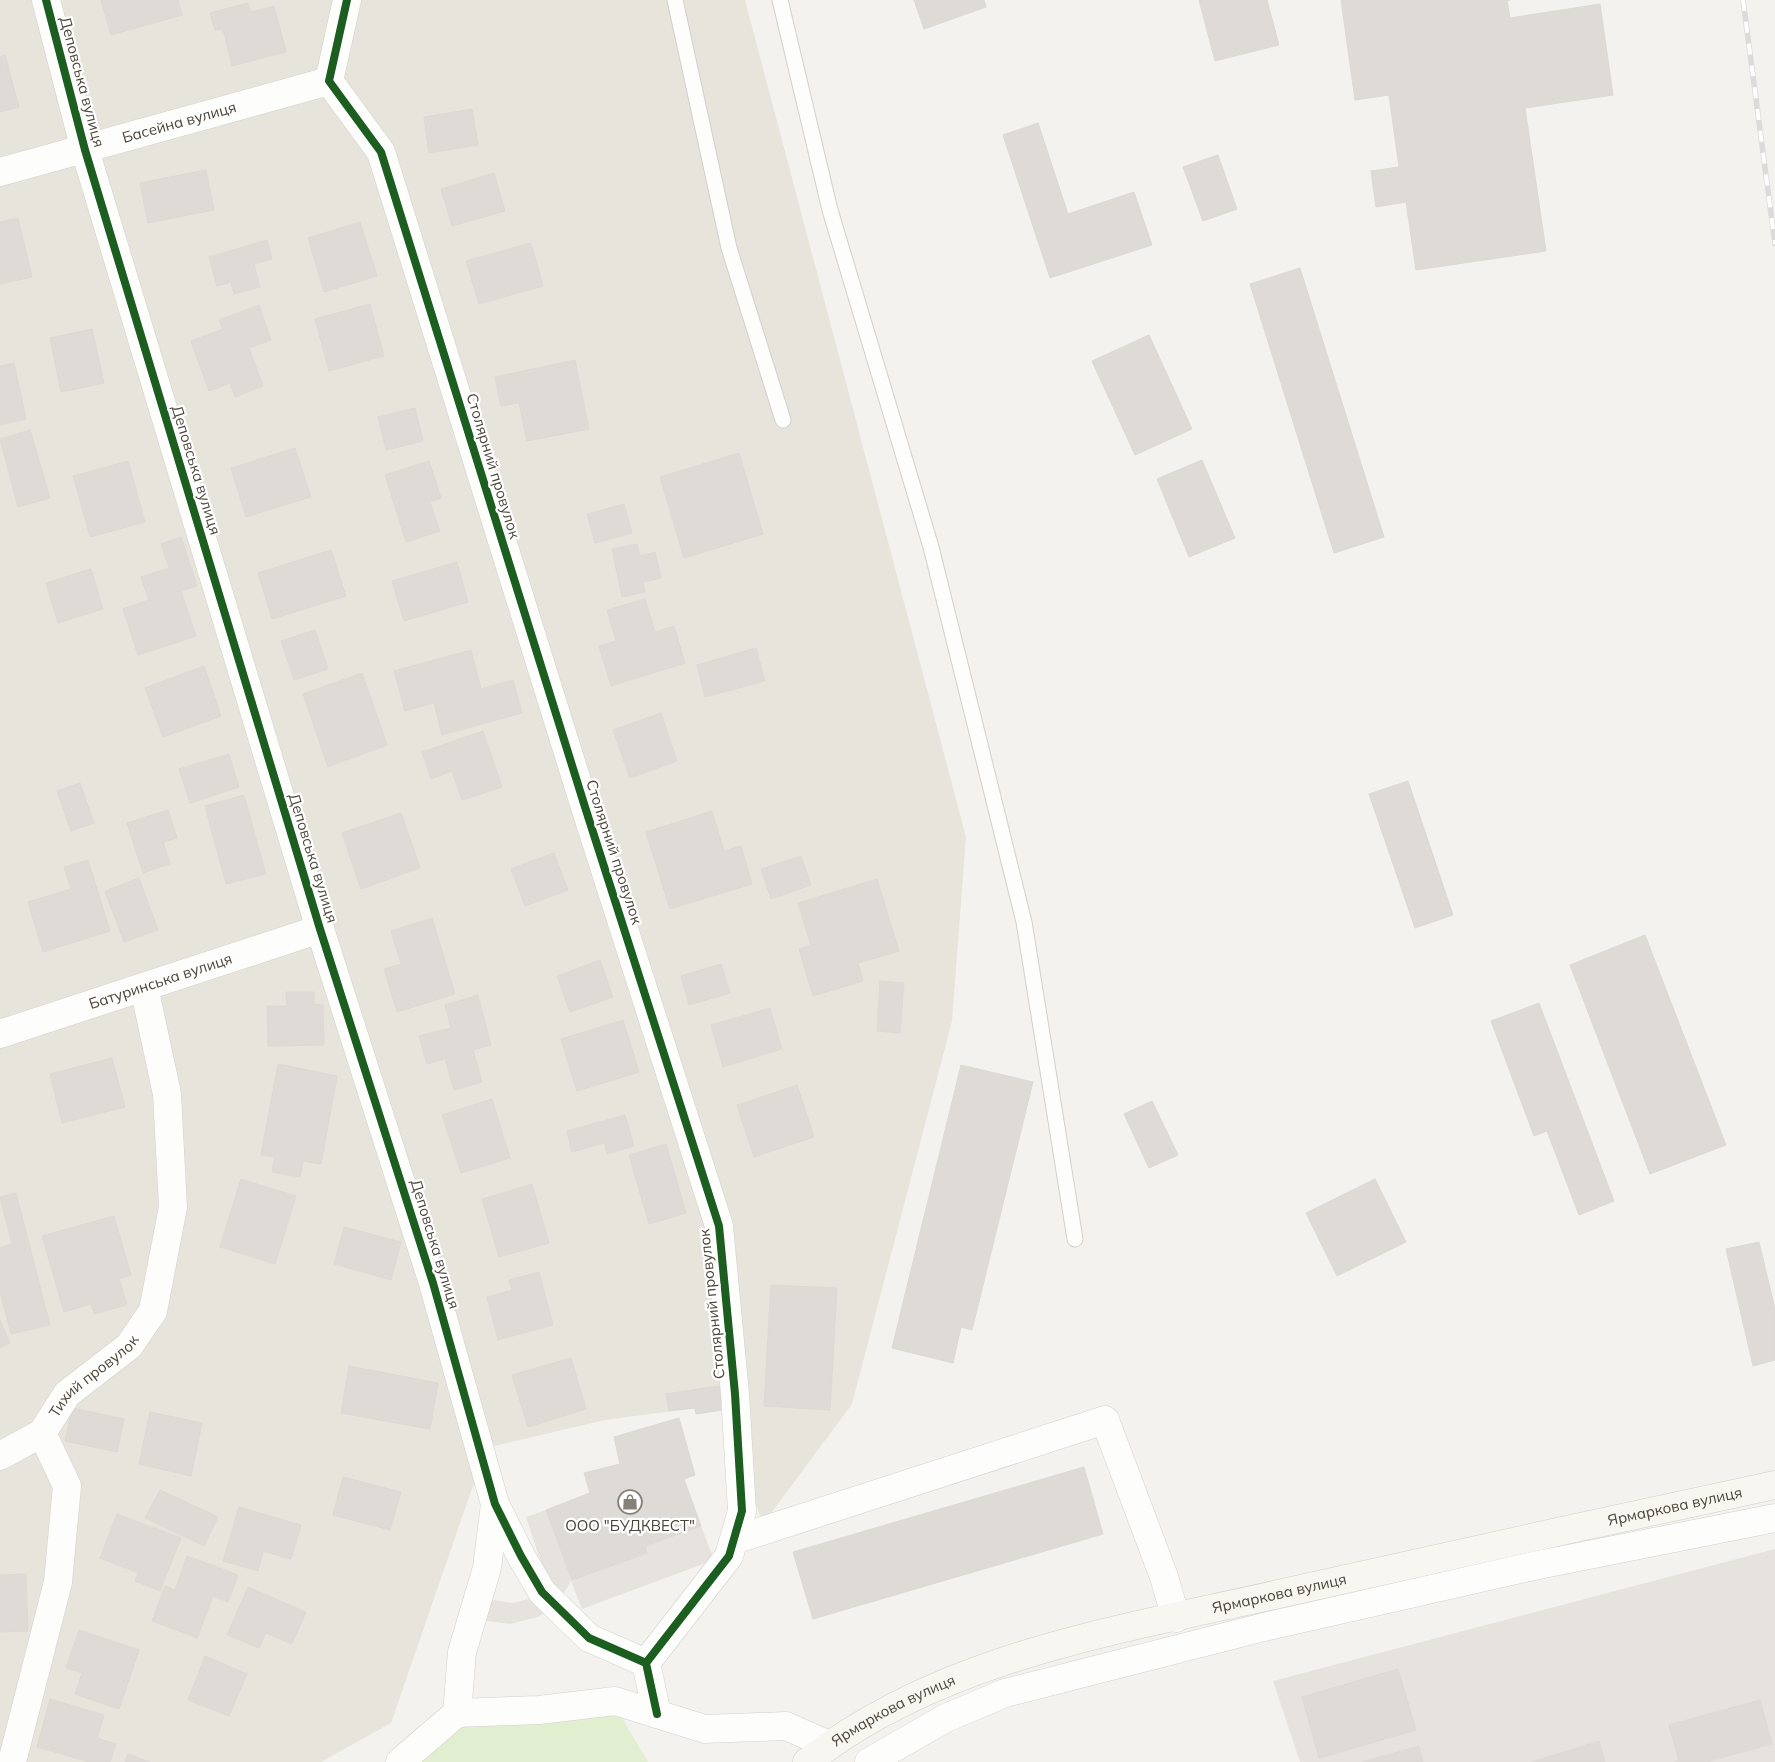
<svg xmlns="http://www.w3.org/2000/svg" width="1775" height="1762" font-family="Mulish,sans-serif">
	<rect width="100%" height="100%" fill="#f4f2ee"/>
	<polygon fill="#e7e4dc" points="0,0 745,0 966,837 952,1021 852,1404 763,1524 722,1410 696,1414 694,1408 605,1420 486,1448 391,1723 321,1762 0,1762"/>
	<polygon fill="#e6e2de" points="1775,1549 1775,1762 1300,1762 1273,1681"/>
	<polygon fill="#e1eecf" points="616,1708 648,1762 412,1762 466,1719"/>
	<polygon fill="#e6e3df" points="546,1510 572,1580 647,1553 645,1546 701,1526 714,1560 582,1609 571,1581 556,1606 538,1617 510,1624 472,1619 479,1598 512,1603 529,1599 542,1591 547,1581 526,1517"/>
	<g fill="#dedbd6" stroke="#dcd9d4">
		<polygon points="101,0 178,0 182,15 111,35"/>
		<polygon points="914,0 984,0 986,7 924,29"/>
		<polygon points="1199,0 1267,0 1279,45 1215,61"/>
		<polygon points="1341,0 1510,0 1507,0 1510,18 1600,4 1613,95 1525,108 1546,251 1416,270 1406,202 1376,207 1371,171 1399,167 1389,95 1355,100"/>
		<polygon points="248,3 251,12 274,6 286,52 232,66 223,29 215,30 210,13"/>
		<polygon points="5,55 19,107 0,112 0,57"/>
		<polygon points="472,109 478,145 429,153 424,117"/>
		<polygon points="1038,123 1068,214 1134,192 1152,245 1050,278 1003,135"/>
		<polygon points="1218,155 1237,209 1203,221 1183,167"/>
		<polygon points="206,170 214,210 148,223 140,183"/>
		<polygon points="494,173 505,211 452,226 441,189"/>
		<polygon points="18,218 32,277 0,284 0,222"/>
		<polygon points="360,222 377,276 324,292 308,238"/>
		<polygon points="267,240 272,259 254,264 260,287 234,294 231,282 217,286 209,257"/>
		<polygon points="531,243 543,286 479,304 466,261"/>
		<polygon points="1300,268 1384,537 1334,553 1250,284"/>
		<polygon points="370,304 384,356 329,371 315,319"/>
		<polygon points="259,305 271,340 249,348 263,386 235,397 230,383 209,391 191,341 223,329 219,320"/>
		<polygon points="92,329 104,383 61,392 50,338"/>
		<polygon points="1149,335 1192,429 1135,455 1092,361"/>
		<polygon points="575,360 589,429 527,441 519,403 501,406 495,377"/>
		<polygon points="14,363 26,419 0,425 0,366"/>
		<polygon points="415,408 423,441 386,450 378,417"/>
		<polygon points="30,430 50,498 18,507 0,439"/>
		<polygon points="295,448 311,497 246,517 231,468"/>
		<polygon points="739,453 763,534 684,558 660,477"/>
		<polygon points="1202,460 1235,538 1189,557 1157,479"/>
		<polygon points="128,461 145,522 90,537 73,476"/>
		<polygon points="429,461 441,498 430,502 440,531 406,542 385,475"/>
		<polygon points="624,504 632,533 595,543 587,514"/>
		<polygon points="181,537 197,586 181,591 196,636 138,655 123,609 149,600 141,577 169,568 161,544"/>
		<polygon points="637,544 640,556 655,552 661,578 643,582 645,592 622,597 612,549"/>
		<polygon points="331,550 346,596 272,619 258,573"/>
		<polygon points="457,562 468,602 404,621 392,581"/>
		<polygon points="91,569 103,609 58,623 46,583"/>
		<polygon points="645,599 655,632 674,626 685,663 611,686 599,646 616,641 607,610"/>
		<polygon points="315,630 328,669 294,680 281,641"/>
		<polygon points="756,648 765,681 705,697 697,665"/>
		<polygon points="471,650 481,689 513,680 522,713 442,735 434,703 405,711 394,671"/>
		<polygon points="204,666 221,716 163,737 145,688"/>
		<polygon points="362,673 387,745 328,767 303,694"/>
		<polygon points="661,713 677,761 630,778 613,730"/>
		<polygon points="483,731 502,787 462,800 452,771 431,779 422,752"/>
		<polygon points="229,754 239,787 190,803 179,769"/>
		<polygon points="1408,781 1453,915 1415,928 1369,794"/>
		<polygon points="80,783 94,823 71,831 57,791"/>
		<polygon points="244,795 266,874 226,884 205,806"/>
		<polygon points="168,810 177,838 163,842 170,864 143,873 127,823"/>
		<polygon points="712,811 724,851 741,846 752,884 670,909 646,832"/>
		<polygon points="401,813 420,868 361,889 342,833"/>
		<polygon points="554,853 568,890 525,906 511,869"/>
		<polygon points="801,856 811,885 771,899 761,869"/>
		<polygon points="88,860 110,931 43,952 28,902 71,889 64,867"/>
		<polygon points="139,878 158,930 124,942 105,891"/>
		<polygon points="877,879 899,951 858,963 863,981 813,996 799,949 811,945 798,903"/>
		<polygon points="432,918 455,994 397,1012 384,969 401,964 391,931"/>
		<polygon points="1645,935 1726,1145 1650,1174 1570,965"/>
		<polygon points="600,960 613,997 570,1012 557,976"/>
		<polygon points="721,964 730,993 689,1005 681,976"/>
		<polygon points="880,981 904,983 900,1033 877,1031"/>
		<polygon points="286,992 314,992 314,1004 323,1005 324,1045 268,1046 267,1006 287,1006"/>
		<polygon points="478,995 491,1045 473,1050 482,1082 454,1090 445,1059 427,1064 419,1036 451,1028 445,1005"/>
		<polygon points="1539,1003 1614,1201 1579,1215 1547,1131 1534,1136 1491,1021"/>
		<polygon points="770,1008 782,1049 723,1067 711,1025"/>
		<polygon points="623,1020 639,1072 577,1091 561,1039"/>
		<polygon points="112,1058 125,1107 62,1123 50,1074"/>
		<polygon points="278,1064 337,1076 321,1164 303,1161 300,1177 272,1172 275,1157 261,1155"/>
		<polygon points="961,1065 1033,1082 972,1330 961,1327 953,1363 892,1348"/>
		<polygon points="797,1085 814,1137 754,1157 737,1105"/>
		<polygon points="492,1099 510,1158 461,1173 442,1115"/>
		<polygon points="1152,1101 1178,1155 1149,1168 1124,1114"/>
		<polygon points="625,1115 634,1146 607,1154 604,1143 572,1152 567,1131"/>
		<polygon points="666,1144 686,1213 649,1224 629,1155"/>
		<polygon points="241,1179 296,1196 275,1264 220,1247"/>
		<polygon points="1375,1179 1406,1242 1337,1276 1306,1213"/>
		<polygon points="532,1184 549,1243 499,1257 482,1199"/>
		<polygon points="16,1193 50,1325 11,1334 0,1292 0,1248 12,1244 0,1197"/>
		<polygon points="114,1216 131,1275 119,1279 127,1305 94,1314 91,1304 64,1312 42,1236"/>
		<polygon points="344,1227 401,1242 391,1280 334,1264"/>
		<polygon points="1759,1242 1775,1309 1775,1360 1753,1366 1726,1249"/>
		<polygon points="539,1272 553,1325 498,1340 487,1297 512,1290 509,1280"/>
		<polygon points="771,1285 837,1288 830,1410 764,1406"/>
		<polygon points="0,1320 10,1343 0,1348"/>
		<polygon points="571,1358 586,1409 528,1427 512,1375"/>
		<polygon points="349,1366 438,1383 430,1429 341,1413"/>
		<polygon points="719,1386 722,1410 696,1414 695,1408 669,1411 666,1394"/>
		<polygon points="72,1408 124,1419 117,1452 65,1441"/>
		<polygon points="150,1412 202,1423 191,1476 139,1464"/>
		<polygon points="679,1418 695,1475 684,1479 701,1526 645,1546 647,1553 572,1580 546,1510 590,1493 584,1473 620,1464 614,1437"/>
		<polygon points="1084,1467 1103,1534 813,1619 793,1552"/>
		<polygon points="343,1477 401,1492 390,1530 333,1515"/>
		<polygon points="160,1490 218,1517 204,1546 145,1518"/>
		<polygon points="239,1507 301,1525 291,1559 263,1551 258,1571 223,1561"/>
		<polygon points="117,1514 181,1538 160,1591 135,1581 138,1573 100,1558"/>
		<polygon points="187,1556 238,1575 228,1602 213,1596 197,1638 152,1621 165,1586 175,1590"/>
		<polygon points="26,1574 28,1631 0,1632 0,1575"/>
		<polygon points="248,1587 306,1612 292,1644 266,1633 259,1648 227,1635"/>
		<polygon points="79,1630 139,1650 119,1709 75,1694 82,1673 66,1668"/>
		<polygon points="205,1656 247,1674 229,1716 188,1700"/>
		<polygon points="1398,1669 1416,1730 1319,1758 1302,1697"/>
		<polygon points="50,1699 104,1715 97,1738 116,1744 110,1762 89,1762 37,1747"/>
		<polygon points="1760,1700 1772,1744 1706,1762 1674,1762 1679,1761 1669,1725"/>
		<polygon points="1599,1741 1605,1762 1532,1762"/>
		<polygon points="1419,1746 1423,1762 1362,1762"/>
		<polygon points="128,1754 150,1762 125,1762"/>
	</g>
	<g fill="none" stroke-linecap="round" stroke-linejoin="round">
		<g stroke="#d2d0cb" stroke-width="17">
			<g id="lane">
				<polyline points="675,0 729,248 783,420"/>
				<polyline points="780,0 830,210 931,547 1024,922 1075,1239"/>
			</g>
		</g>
		<g stroke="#d2d0cb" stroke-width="29">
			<g id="street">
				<polyline points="46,0 85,150 320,929 433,1283 495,1504 521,1556 542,1592 589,1638 646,1663"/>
				<polyline points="347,0 329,81 381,152 585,807 719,1226 735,1394 742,1511 729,1556 646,1663 657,1714"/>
				<path id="s1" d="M 0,172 L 329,81"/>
				<path id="s2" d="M 0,1034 L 320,929"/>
				<polyline points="0,1456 42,1433"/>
				<polyline points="734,1540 1105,1420 1164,1577 1176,1618"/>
				<polyline points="457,1713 539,1710 615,1701 705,1729 786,1726 829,1745"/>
				<path id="s3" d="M 12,1762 L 58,1582 L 67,1486 L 42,1433 L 67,1394 L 129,1346 L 153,1311 L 173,1207 L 167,1094 L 144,987"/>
				<polyline points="400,1762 457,1713 462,1652 487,1568 495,1504"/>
				<polyline points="869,1762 946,1718 1005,1693 1264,1627 1538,1565 1775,1518"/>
			</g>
		</g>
		<g stroke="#d3cfc5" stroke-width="29">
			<g id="secondary">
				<path id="s4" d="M 807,1762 C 942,1656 1120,1630 1283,1593 C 1446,1556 1611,1520 1775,1485"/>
			</g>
		</g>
		<use href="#lane" stroke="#fdfdfc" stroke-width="15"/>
		<use href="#street" stroke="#fdfdfc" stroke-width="28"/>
		<use href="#secondary" stroke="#f7f6f1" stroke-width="28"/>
		<g stroke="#dbdbda" stroke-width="5.5">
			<polyline id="rail" points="1743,0 1775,244"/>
		</g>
		<use href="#rail" stroke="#fff" stroke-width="4" stroke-dasharray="11" stroke-linecap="butt"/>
		<g stroke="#fff" stroke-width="11">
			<g id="cycleway">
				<polyline points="46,0 85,150 320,929 433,1283 495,1504 521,1556 542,1592 589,1638 646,1663"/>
				<polyline points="347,0 329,81 381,152 585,807 719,1226 735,1394 742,1511 729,1556 646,1663 657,1714"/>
			</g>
		</g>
		<use href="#cycleway" stroke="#1b5e20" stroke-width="8"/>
	</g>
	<defs>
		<g id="shop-ring" transform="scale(1.25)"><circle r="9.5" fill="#fff" stroke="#868178" stroke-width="1.5"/><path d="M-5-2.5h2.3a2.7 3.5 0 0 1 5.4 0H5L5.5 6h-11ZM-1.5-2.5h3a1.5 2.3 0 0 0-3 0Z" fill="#868178"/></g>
	</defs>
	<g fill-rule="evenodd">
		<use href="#shop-ring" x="630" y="1502"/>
	</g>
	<g text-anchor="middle" stroke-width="4.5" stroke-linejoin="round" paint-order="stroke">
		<g font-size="15" fill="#4b4439" stroke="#fff">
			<text transform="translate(82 82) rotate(75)" y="5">Деповська вулиця</text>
			<text dy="5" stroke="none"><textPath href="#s1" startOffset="186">Басейна вулиця</textPath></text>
			<text transform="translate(493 466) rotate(73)" y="5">Столярний провулок</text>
			<text transform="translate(196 470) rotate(73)" y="5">Деповська вулиця</text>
			<text transform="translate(614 852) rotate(72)" y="5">Столярний провулок</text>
			<text transform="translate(313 858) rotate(73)" y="5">Деповська вулиця</text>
			<text dy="5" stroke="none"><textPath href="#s2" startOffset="169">Батуринська вулиця</textPath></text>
			<text transform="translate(435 1244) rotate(73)" y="5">Деповська вулиця</text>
			<text transform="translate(712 1304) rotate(-96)" y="5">Столярний провулок</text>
			<text dy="5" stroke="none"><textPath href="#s3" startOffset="419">Тихий провулок</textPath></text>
			<text dy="5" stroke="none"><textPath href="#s4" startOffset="911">Ярмаркова вулиця</textPath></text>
			<text dy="5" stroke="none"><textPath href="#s4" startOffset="506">Ярмаркова вулиця</textPath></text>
			<text dy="5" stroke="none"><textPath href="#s4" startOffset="101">Ярмаркова вулиця</textPath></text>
		</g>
		<g font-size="15" fill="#4b4439" stroke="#fff">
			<text x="630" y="1531">ООО "БУДКВЕСТ"</text>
		</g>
	</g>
</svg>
